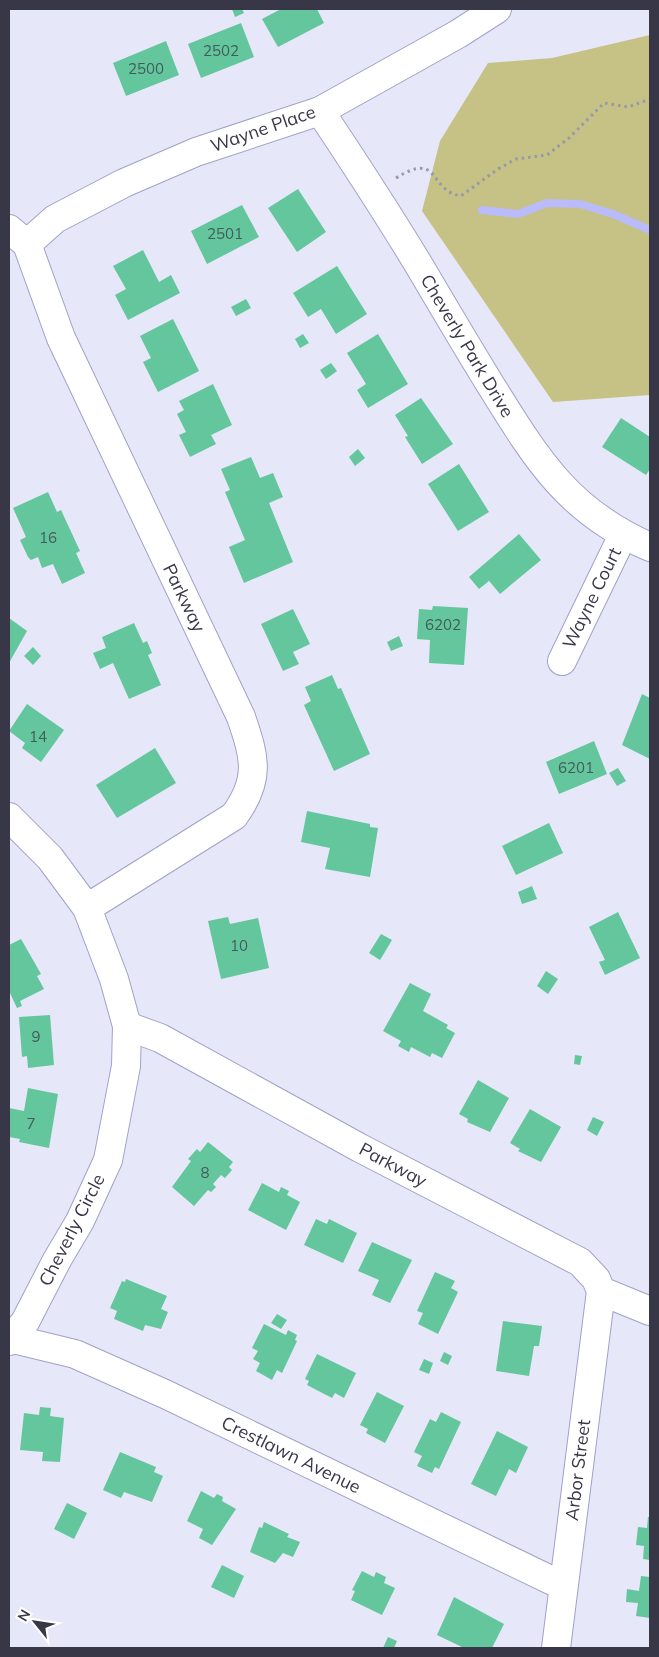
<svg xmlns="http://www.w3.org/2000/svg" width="659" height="1657" font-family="Mulish,sans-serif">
	<rect width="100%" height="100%" fill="#e6e7f8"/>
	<polygon fill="#c6c185" points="650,35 650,395 553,402 422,211 440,141 488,63 552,58"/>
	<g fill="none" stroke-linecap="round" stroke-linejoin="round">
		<polyline stroke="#babbfb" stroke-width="8" points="482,210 518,214 547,203 580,204 613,214 650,230"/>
	</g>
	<g fill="#64c69c">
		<polygon points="232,9 242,9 244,13 235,17"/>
		<polygon points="281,9 317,9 324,23 278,47 262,19"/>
		<polygon points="241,23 254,57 201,78 188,44"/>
		<polygon points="166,41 179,75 126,96 113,63"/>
		<polygon points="298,189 326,232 297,252 268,208"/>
		<polygon points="242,205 259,237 207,264 191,231"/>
		<polygon points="143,250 159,282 171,275 180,293 128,320 115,295 126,289 113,266"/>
		<polygon points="337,266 367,314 336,334 321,309 308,317 293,293"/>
		<polygon points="246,299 251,308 236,316 231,307"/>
		<polygon points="173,319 199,371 158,392 143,362 151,358 140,336"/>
		<polygon points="303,334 309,343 300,348 295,339"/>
		<polygon points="378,334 408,384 368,408 357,390 366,384 347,353"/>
		<polygon points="331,363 337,371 326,379 320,370"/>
		<polygon points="213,384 232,425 211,435 216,444 190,457 179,435 186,432 177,414 184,410 179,401"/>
		<polygon points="421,398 453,444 422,464 405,437 408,436 395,415"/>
		<polygon points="621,418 650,437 650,469 646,475 602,447"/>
		<polygon points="358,449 365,458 355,466 349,457"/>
		<polygon points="251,457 260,478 273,473 283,497 269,503 293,562 244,583 229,547 245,540 225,492 230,490 221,469"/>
		<polygon points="459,464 489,512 458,531 428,484"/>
		<polygon points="48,492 57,512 61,510 80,551 76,553 85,573 62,584 53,564 42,568 38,557 31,560 28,557 20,540 26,537 13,508"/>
		<polygon points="519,534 541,560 500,594 485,576 489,581 479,589 469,577"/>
		<polygon points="433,606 468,608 464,665 429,663 430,640 417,639 419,609 432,610"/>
		<polygon points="293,609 310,644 293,652 299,664 283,671 261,624"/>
		<polygon points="9,618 27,631 9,663"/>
		<polygon points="134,623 143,643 147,641 152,653 148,655 161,685 129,699 113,663 100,669 93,653 106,648 102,637"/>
		<polygon points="399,636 403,646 391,651 387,642"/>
		<polygon points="33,647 41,656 33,665 24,656"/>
		<polygon points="332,675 338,689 341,688 370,754 334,771 304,705 311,701 305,687"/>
		<polygon points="642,694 650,698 650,759 622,745"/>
		<polygon points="27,704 64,730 41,762 22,748 25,743 9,731"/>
		<polygon points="594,741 607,774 559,794 546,762"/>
		<polygon points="155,748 176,783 117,818 96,785"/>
		<polygon points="618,768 626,781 617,786 609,773"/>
		<polygon points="307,811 370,824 370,827 378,828 370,877 325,869 330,848 301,842"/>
		<polygon points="549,823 563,853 516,875 502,846"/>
		<polygon points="532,886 537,899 522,904 518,892"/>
		<polygon points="618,912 640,958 605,975 599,962 605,960 589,927"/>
		<polygon points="228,917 230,924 258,918 269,968 221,979 208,921"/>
		<polygon points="381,934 392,940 380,960 369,953"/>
		<polygon points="21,939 41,974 37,976 44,989 20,1001 22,1006 17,1008 9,991 9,945"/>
		<polygon points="546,971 558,979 548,994 537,986"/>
		<polygon points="410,983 431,994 423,1011 448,1025 446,1028 455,1033 442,1058 432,1053 430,1057 411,1047 409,1052 398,1046 401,1041 383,1031"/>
		<polygon points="50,1015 54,1065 28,1068 27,1056 22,1057 19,1017"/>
		<polygon points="575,1055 582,1056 580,1065 574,1064"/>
		<polygon points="478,1080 509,1098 490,1132 467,1122 468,1119 459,1114"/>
		<polygon points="28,1088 58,1094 49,1148 19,1142 20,1139 9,1137 9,1108 24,1111"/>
		<polygon points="530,1109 561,1127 541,1162 518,1151 520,1149 510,1143"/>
		<polygon points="593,1117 604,1122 597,1136 587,1130"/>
		<polygon points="208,1142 233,1162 229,1167 232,1170 225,1178 221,1175 213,1184 216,1187 211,1192 208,1190 194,1206 172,1187 191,1161 188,1159 197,1149 200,1152"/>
		<polygon points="262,1183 279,1192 281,1187 289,1191 287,1195 300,1202 286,1230 248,1210"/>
		<polygon points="316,1219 327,1224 329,1219 357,1233 343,1263 304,1245"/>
		<polygon points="372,1242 412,1260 390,1303 372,1295 379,1280 358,1271"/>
		<polygon points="435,1272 455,1281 451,1288 458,1292 438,1334 418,1324 423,1313 417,1311"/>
		<polygon points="126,1279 167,1296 161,1309 168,1312 161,1329 145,1325 143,1331 114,1319 117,1311 110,1308 122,1281 125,1282"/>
		<polygon points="277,1314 287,1320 281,1329 271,1323"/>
		<polygon points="503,1321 542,1326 539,1346 534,1346 529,1376 496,1371"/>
		<polygon points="264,1324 286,1335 288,1330 297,1335 295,1340 297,1341 282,1373 277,1370 272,1380 256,1371 260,1363 253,1359 258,1351 252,1348"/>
		<polygon points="444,1352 452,1356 448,1365 440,1361"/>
		<polygon points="317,1354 356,1373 344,1398 335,1393 332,1398 307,1385 309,1381 305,1379"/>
		<polygon points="424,1359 433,1363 429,1374 419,1370"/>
		<polygon points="377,1392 404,1406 385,1443 366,1433 368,1429 360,1425"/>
		<polygon points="40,1407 51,1408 50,1416 64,1418 60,1462 42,1461 43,1452 20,1450 24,1413 39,1415"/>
		<polygon points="441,1412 461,1422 439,1469 435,1467 432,1473 417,1466 422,1456 414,1452 430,1419 436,1422"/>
		<polygon points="497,1431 528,1447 516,1473 509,1469 496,1496 471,1484"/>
		<polygon points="120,1452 156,1467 154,1472 163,1476 152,1502 124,1492 121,1498 103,1490"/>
		<polygon points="201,1491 214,1498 217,1494 223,1497 222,1501 236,1509 212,1545 199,1538 203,1529 187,1521"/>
		<polygon points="67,1503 87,1513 74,1539 54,1529"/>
		<polygon points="648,1517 650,1517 650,1560 643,1559 644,1546 636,1545 638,1527 647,1528"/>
		<polygon points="264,1522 289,1534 287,1537 300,1542 293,1557 283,1553 275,1563 250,1552 259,1527 262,1528"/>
		<polygon points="222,1565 244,1576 234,1598 211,1587"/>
		<polygon points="362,1571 374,1577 376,1572 386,1577 384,1583 395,1588 382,1615 351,1600 355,1591 352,1590"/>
		<polygon points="641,1576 650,1577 650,1618 636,1616 638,1603 626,1602 627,1589 639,1591"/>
		<polygon points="454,1597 504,1624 492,1648 464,1648 437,1635"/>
		<polygon points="388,1637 397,1641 394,1648 383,1648"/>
	</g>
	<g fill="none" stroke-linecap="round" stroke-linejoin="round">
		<g stroke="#a1a1cb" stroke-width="30">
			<g id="minor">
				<path d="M 320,111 C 354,162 388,214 420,267 C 443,306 466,345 490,384 C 536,458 567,511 650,547"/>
				<path d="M 9,229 L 27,244 L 61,338 L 241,717 C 255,758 261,779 234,816 L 87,908"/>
				<polyline points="27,244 55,219 124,183 196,152 320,111 458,34 497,9"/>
				<polyline points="562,661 623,535"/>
				<polyline points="9,817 50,858 87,908 114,979 127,1026 126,1066 108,1160 80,1221 57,1260 25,1322 9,1341"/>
				<polyline points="127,1026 160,1038 360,1148 580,1262 596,1279 601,1291 650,1311"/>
				<polyline points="13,1339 75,1354 165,1394 563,1586"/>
				<polyline points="556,1648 601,1291"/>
			</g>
		</g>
		<path stroke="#9898a9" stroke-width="3" stroke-dasharray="2.5 4" stroke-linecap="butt" d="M 396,178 C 441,150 428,191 461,196 L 498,169 L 516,159 L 547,155 L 569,138 L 604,103 L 628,107 L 650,99"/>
		<use href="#minor" stroke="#fff" stroke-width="28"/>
	</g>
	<g text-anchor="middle" stroke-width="4.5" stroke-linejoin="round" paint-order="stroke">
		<g font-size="15" fill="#425b5d">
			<text x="221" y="56">2502</text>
			<text x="146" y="74">2500</text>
			<text x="225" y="239">2501</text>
			<text x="48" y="543">16</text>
			<text x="443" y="630">6202</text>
			<text x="38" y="742">14</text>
			<text x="576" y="773">6201</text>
			<text x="239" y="951">10</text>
			<text x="36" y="1042">9</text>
			<text x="31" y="1129">7</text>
			<text x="205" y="1178">8</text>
		</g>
		<g font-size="18" fill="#373748" stroke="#fff">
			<text transform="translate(263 129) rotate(-19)" y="6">Wayne Place</text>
			<text transform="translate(467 346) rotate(59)" y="6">Cheverly Park Drive</text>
			<text transform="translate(184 598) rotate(64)" y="6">Parkway</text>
			<text transform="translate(592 598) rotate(-64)" y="6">Wayne Court</text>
			<text transform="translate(393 1165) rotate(28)" y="6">Parkway</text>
			<text transform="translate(72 1230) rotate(-63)" y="6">Cheverly Circle</text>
			<text transform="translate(291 1455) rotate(26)" y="6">Crestlawn Avenue</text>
			<text transform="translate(578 1470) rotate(-83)" y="6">Arbor Street</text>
		</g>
	</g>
	<rect width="659" height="1657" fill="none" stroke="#373748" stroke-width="20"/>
	<g transform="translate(35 1622) rotate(300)" stroke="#ffffff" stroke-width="4" paint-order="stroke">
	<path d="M0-4L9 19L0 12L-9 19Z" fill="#373748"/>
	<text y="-8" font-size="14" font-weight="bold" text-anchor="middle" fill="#373748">N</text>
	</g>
</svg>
